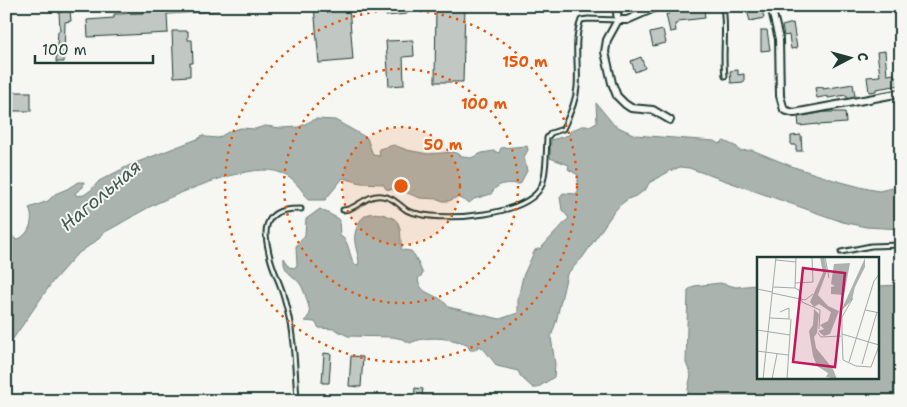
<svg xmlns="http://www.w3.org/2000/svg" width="907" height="407" font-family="'Shantell Sans',sans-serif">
	<rect width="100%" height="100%" fill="#f6f6f2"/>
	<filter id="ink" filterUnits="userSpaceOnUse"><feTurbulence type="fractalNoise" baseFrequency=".02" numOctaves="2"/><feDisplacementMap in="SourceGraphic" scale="10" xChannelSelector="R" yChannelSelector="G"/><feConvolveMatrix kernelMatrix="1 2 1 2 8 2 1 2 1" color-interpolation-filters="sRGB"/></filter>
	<g filter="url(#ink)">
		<g fill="#aab3ae" stroke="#72847d">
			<path d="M 596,103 L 614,125 L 635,135 L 714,141 L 719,144 L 724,141 L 737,147 L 739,151 L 752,150 L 791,166 L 834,180 L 864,188 L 879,191 L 901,186 L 901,229 L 866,227 L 843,222 L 689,168 L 680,167 L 670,171 L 649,183 L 646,189 L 638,195 L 628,199 L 620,205 L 613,213 L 583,257 L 567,274 L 556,322 L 551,337 L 555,364 L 554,377 L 537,388 L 533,388 L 521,377 L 518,371 L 497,366 L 483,348 L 479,346 L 475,350 L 470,350 L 467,344 C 448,338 428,335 410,343 L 402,339 L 393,337 L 348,336 L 334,329 L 319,328 L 315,322 L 305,321 L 310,314 C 309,305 306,296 302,287 C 296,275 282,274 284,258 L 290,267 L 294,268 L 297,265 L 296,246 L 305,235 L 306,219 L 320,209 L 339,219 L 340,236 C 350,240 348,255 355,265 L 359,264 C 359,254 353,244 355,234 C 359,216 368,210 385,215 C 391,217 395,218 398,223 C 402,231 400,241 402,250 L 411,251 L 415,256 L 423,274 L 418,279 C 420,297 441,293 448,307 L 500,319 L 518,313 L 518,298 L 523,276 L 535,250 L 541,248 L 569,218 L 562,210 L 560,197 L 563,193 L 576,194 L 578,191 L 578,175 L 568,169 L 569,165 L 550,158 L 551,140 L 569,135 L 570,131 L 582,126 L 591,126 L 597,123 Z"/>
			<path d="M 315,119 L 335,120 L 367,138 L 373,155 L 380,156 L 379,149 L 394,145 L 407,150 L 428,154 L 454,152 L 464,157 L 471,158 L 482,153 L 494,151 L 499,153 L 501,148 L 527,146 L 528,150 L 524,157 L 527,171 L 520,184 C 506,183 498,182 491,194 L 474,199 L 469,203 L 457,197 L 449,201 L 443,201 L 438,199 L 420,198 L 402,191 L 386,189 L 383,184 L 361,183 L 343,178 L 325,200 L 308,200 C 302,189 293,178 281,173 C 255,161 190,189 164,200 C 143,209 123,223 103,233 L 96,241 L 76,255 L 53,281 L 6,349 L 6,233 L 11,234 L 16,240 C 29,236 35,220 29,208 L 48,201 L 55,194 L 67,189 L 78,182 L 84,182 L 83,187 L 75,193 L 77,196 L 84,195 L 91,190 L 99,181 L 130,165 L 200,138 L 202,135 L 206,137 L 218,138 L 230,131 L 241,128 L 255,129 L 265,126 L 281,128 L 299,127 Z"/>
			<polygon points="720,283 736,287 756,285 758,287 758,378 878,378 878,286 901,285 901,401 688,401 688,389 691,375 686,363 688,290 694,286"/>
		</g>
		<g fill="#c1c8c3" stroke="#1f3d34">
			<polygon points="143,6 156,6 157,8 218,6 218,11 167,14 168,33 88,37 87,20 114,18 114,14 143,13"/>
			<polygon points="314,6 349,6 353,60 319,63"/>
			<polygon points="385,6 406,6 407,14 386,16"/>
			<polygon points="436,6 465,6 463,82 435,82"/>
			<polygon points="680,6 688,6 689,11 704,9 705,18 678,21 679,23 675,24 676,31 670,32 666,14 669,14 668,9"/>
			<polygon points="750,6 761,6 764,18 750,21 746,7"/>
			<polygon points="70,11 71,21 65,22 64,62 56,62 58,31 60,31 59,12"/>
			<polygon points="793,23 797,48 791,49 789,35 784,36 782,26"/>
			<polygon points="663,30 666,43 653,46 650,33"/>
			<polygon points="761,30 767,30 770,50 761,51"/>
			<polygon points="172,31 188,31 188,40 192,40 193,63 190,63 190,76 174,77"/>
			<polygon points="413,40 414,56 403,57 404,85 389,86 386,41"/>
			<polygon points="885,51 887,75 894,74 894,77 901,76 901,85 876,89 876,91 869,92 867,77 880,76 877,52"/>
			<polygon points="641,57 645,68 635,72 631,61"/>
			<polygon points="738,70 738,75 744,74 744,82 731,83 730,71"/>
			<polygon points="853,84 855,96 846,97 846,95 828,98 828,96 817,98 815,88 823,87 823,89"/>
			<rect x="6" y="92" width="25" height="19"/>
			<polygon points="825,112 845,112 846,123 818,125 818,124 799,126 798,117"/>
			<polygon points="801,135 802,151 796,151 796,145 791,145 791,136"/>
			<polygon points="324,353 331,354 329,383 322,383"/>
			<polygon points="351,356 363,357 361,387 349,386"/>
			<polygon points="415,388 423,389 422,395 439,396 439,401 414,401"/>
		</g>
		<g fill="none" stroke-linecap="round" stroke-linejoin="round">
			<g stroke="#1f3d34" stroke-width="7">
				<g id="service">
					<path d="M 723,6 C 727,30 722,53 725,76"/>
					<path d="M 343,210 C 357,210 365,194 382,196 C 392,197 397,203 405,209 C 408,212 414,213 419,214 C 447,221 526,216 541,187 C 547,175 546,151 547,138 L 551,133 L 563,129 C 569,115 576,102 577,87 C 579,66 573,41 581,20 L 588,19 L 617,20"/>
					<polyline points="841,252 871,246 901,245"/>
					<path d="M 297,401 C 295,366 294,331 284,297 C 280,282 272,269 269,253 C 267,243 263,229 270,219 C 277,209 290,209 301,209"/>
				</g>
			</g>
			<g stroke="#1f3d34" stroke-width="10">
				<g id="minor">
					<polyline points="616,6 618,20 607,40 605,52 612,83 617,96 625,104 631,108 653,110 670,120"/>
					<polyline points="771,6 779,39 780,96 784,110 794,113 901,93"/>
					<polyline points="618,20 627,20 659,6"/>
				</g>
			</g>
			<use href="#service" stroke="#f6f6f2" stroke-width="3"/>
			<use href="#minor" stroke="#f6f6f2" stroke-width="6"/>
		</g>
	</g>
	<circle cx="401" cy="186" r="59" fill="#e8590c" fill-opacity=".12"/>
	<g fill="none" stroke="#e8590c" stroke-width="2.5" stroke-dasharray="2.5 5">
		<circle cx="401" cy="186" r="59"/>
		<circle cx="401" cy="186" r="117"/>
		<circle cx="401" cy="186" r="176"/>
	</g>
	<g text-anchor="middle" stroke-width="4" stroke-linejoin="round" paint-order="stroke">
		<g font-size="19" font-style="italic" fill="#425a52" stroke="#f6f6f2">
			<text transform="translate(100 195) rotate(-40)" y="7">Нагольная</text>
		</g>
	</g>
	<g transform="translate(757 257)">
		<rect width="122" height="122" fill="#f6f6f2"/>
		<path d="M 63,0 L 67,0 L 70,14 L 61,38 L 71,49 L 82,54 L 73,77 L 67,79 L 61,74 L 67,72 L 63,68 L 71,64 L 74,55 L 62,47 L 57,50 L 53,45 L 66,16 ZM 108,1 L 108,10 L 98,30 L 95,43 L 84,54 ZM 93,6 L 87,38 L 74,37 L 74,30 L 78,29 L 74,27 L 77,7 ZM 57,52 L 62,57 L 60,76 L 57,80 L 59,91 L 76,112 L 80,122 L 69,120 L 71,116 L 60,109 L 56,99 L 52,74 L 56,68 Z" fill="#aab3ae"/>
		<path fill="none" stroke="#a0aca6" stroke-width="1" d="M 39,0 L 38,31 L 42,33 L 45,45 L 63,53 L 62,72M 68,0 L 72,21M 19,3 L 39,5M 38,26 L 56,25 L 55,0M 16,30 L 38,31M 0,32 L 15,35M 15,36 L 48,43 L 56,37M 96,41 L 85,60 L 85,77 L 122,88M 108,53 L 123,56M 23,55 L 32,51 L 32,62M 13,61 L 33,62M 0,73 L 33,78M 61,76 L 64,80 L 84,79M 85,77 L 86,103 L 99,109 L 114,110 L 123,86M 0,94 L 31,98M 92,105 L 117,24 L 123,16M 105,107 L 120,55M 6,122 L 19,0M 15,122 L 20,97M 30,122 L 34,62"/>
		<path fill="#c2185b" fill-opacity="0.15" stroke="#c2185b" stroke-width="2.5" d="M 46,11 L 88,16 L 78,110 L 36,105 Z"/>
		<rect width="122" height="122" fill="none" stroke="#1f3d34" stroke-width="2.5"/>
	</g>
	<circle cx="401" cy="186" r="8" fill="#e8590c" stroke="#f6f6f2" stroke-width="2.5"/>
	<g font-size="15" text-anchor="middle" font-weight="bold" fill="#e8590c" stroke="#f6f6f2" stroke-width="4" stroke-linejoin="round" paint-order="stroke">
		<text x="525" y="67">150 m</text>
		<text x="484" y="109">100 m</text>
		<text x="443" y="150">50 m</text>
	</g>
	<rect width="907" height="407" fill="none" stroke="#f6f6f2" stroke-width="25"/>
	<rect x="12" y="12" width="882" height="382" fill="none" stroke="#1f3d34" stroke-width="2" filter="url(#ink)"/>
	<g transform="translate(850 58) rotate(84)" stroke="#f6f6f2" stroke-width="4" paint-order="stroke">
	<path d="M0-4L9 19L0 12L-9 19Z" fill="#1f3d34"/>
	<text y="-8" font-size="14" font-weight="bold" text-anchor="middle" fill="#1f3d34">С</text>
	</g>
	<path d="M35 55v8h118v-8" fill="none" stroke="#1f3d34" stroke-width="2.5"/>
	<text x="42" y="55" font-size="15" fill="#1f3d34" stroke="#f6f6f2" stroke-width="4" paint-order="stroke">100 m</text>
</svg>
